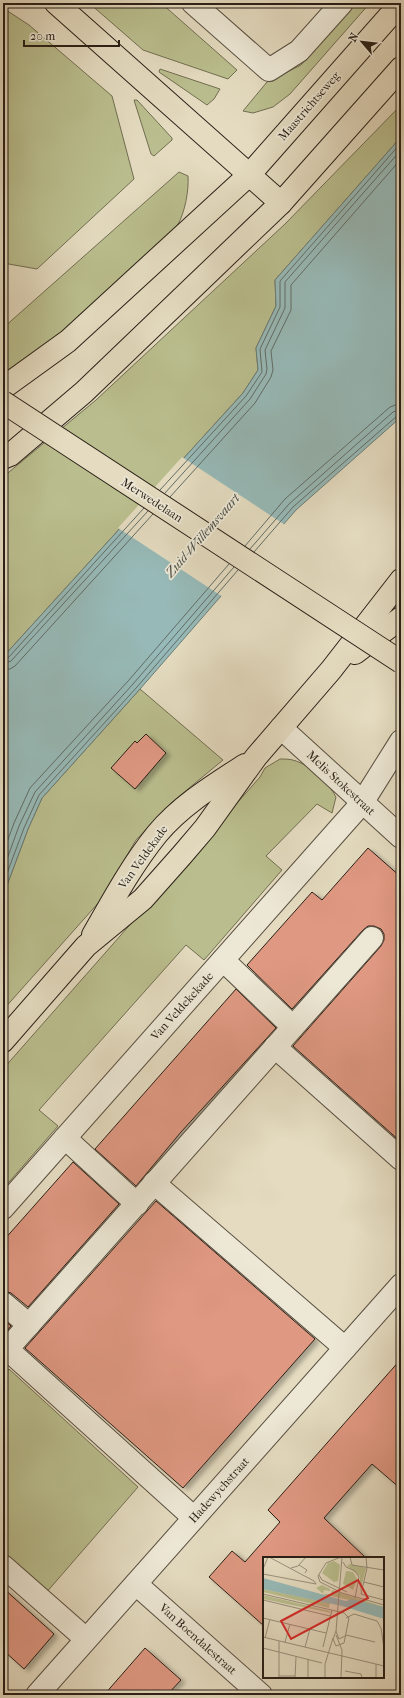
<svg xmlns="http://www.w3.org/2000/svg" width="404" height="1698" font-family="'IM FELL French Canon',serif">
	<defs>
		<filter id="shadow"><feDropShadow dx="4.5" dy="2.5" stdDeviation="2" flood-color="#0004"/></filter>
	</defs>
	<rect width="100%" height="100%" fill="#e4dbc0"/>
	<filter id="stains"><feTurbulence type="fractalNoise" baseFrequency=".005" numOctaves="4"/><feColorMatrix values="0 0 0 0 .2 0 0 0 0 .09 0 0 0 0 .02 0 0 0 .5 -.17"/></filter>
	<radialGradient id="worn" r=".72"><stop offset=".6" stop-color="#630" stop-opacity="0"/><stop offset="1" stop-color="#630" stop-opacity=".3"/></radialGradient>
	<g fill="#babe8e" stroke="#726e52">
		<polygon points="89,3 161,3 237,70 228,79 143,50"/>
		<polygon points="356,3 370,3 290,94 273,107 253,113 243,111 267,82 301,65"/>
		<polygon points="3,8 29,25 112,96 134,179 37,269 3,263"/>
		<polygon points="160,69 220,89 214,99 207,105 159,72"/>
		<polygon points="134,100 137,100 172,138 172,140 154,156 151,154"/>
		<polygon points="401,105 401,137 275,280 276,306 256,348 258,370 243,393 3,657 3,477 96,400 285,224"/>
		<path d="M 179,172 L 188,176 C 189,190 185,213 177,226 C 166,241 140,261 126,274 C 86,309 47,349 3,378 L 3,328 Z"/>
		<polygon points="140,689 223,760 171,803 136,840 100,901 3,1010 3,896 28,829 42,798"/>
		<path d="M 280,759 C 285,759 291,759 296,761 C 313,767 328,782 336,797 L 332,813 L 317,804 L 266,856 L 282,870 L 204,960 L 186,945 L 39,1110 L 58,1126 L 3,1189 L 3,1069 L 260,777 L 265,768 Z"/>
		<polygon points="9,1369 138,1487 45,1594 3,1556 3,1376"/>
	</g>
	<polygon fill="#97bab8" stroke="#6b7c77" points="401,137 401,417 296,510 140,689 42,798 28,829 3,896 3,657 243,393 258,370 256,348 276,306 275,280"/>
	<polygon fill="#e4dbc0" points="182,457 285,525 223,597 118,528"/>
	<g fill="none" stroke-linecap="round" stroke-linejoin="round">
		<g stroke="#606c67" stroke-width="1">
			<polyline points="160,490 246,396 262,372 260,349 280,307 280,281 401,143"/>
			<polyline points="165,493 250,399 266,374 267,369 265,350 285,308 285,282 401,150"/>
			<polyline points="170,497 255,403 271,377 273,370 271,351 291,310 291,285 401,159"/>
			<polyline points="245,546 285,499 390,407 401,403"/>
			<polyline points="250,549 289,504 393,412 401,409"/>
			<polyline points="254,552 293,507 397,416 401,414"/>
			<polyline points="3,659 8,658 144,508"/>
			<polyline points="3,664 11,661 148,511"/>
			<polyline points="3,670 10,669 15,666 153,514"/>
			<polyline points="3,853 14,823 30,788 129,680 229,564"/>
			<polyline points="3,870 19,826 35,792 133,684 234,567"/>
			<polyline points="3,884 24,828 39,795 137,687 238,570"/>
		</g>
	</g>
	<g fill="#df9882" stroke="#291f16" filter="url(#shadow)">
		<polygon points="146,734 166,753 135,789 111,768 135,741 137,743"/>
		<polygon points="368,848 401,877 401,1142 293,1046 381,946 384,940 384,934 381,929 374,926 368,926 363,930 292,1009 247,965 312,892 322,900"/>
		<polygon points="236,989 276,1028 181,1132 136,1186 95,1149"/>
		<polygon points="73,1162 119,1204 28,1307 11,1293 3,1291 3,1241"/>
		<polygon points="156,1201 315,1339 183,1488 25,1348"/>
		<polygon points="3,1319 11,1326 6,1332 3,1330"/>
		<polygon points="401,1359 401,1489 372,1464 324,1518 366,1558 264,1558 264,1626 209,1577 232,1551 245,1562 280,1522 268,1510"/>
		<polygon points="3,1588 54,1634 24,1669 3,1650"/>
		<polygon points="145,1648 181,1680 167,1695 104,1695"/>
	</g>
	<g fill="none" stroke-linecap="round" stroke-linejoin="round">
		<g stroke="#584e40" stroke-width="24">
			<g id="minor">
				<polyline points="193,3 269,70 299,51 342,3"/>
				<polyline points="281,728 401,837"/>
				<polyline points="223,960 293,1027"/>
				<polyline points="275,1047 401,1159"/>
				<polyline points="65,1138 137,1204"/>
				<polyline points="154,1183 345,1348"/>
				<polyline points="3,1208 362,803 401,741"/>
				<polyline points="3,1303 29,1325"/>
				<polyline points="7,1349 194,1518"/>
				<polyline points="3,1354 372,938"/>
				<polyline points="3,1566 86,1639"/>
				<polyline points="136,1584 261,1695"/>
				<polyline points="37,1695 401,1285"/>
			</g>
		</g>
		<g stroke="#291f16" stroke-width="24">
			<g id="major">
				<polyline points="56,3 281,203"/>
				<polyline points="3,388 68,341 250,174 401,3"/>
				<polyline points="3,458 10,455 84,392 281,203 401,68"/>
				<polyline points="355,653 401,618"/>
				<path d="M 93,935 C 113,900 132,865 157,834 C 180,806 214,785 245,765"/>
				<polyline points="3,1041 86,946 143,899 182,855 205,828 256,757 331,670 401,580"/>
			</g>
		</g>
		<use href="#minor" stroke="#ede8d6" stroke-width="22"/>
		<use href="#major" stroke="#e4dbc0" stroke-width="22"/>
		<g stroke="#291f16" stroke-width="24" stroke-linecap="butt">
			<polyline id="major-bridge" points="3,402 401,662"/>
		</g>
		<use href="#major-bridge" stroke="#e4dbc0" stroke-width="22"/>
	</g>
	<g text-anchor="middle" stroke-width="3.5" stroke-linejoin="round" paint-order="stroke">
		<g font-size="12" fill="#291f16" stroke="#ede8d6">
			<text transform="translate(309 106) rotate(-49)" y="4">Maastrichtseweg</text>
			<text transform="translate(152 500) rotate(33)" y="4">Merwedelaan</text>
			<text transform="translate(341 783) rotate(43)" y="4">Melis Stokestraat</text>
			<text transform="translate(143 857) rotate(-54)" y="4">Van Veldekade</text>
			<text transform="translate(182 1006) rotate(-48)" y="4">Van Veldekekade</text>
			<text transform="translate(219 1490) rotate(-48)" y="4">Hadewychstraat</text>
			<text transform="translate(198 1639) rotate(42)" y="4">Van Boendalestraat</text>
		</g>
		<g font-size="13" font-style="italic" fill="#4a4e47" stroke="#ede8d6">
			<text transform="translate(202 535) rotate(-49)" y="5">Zuid-Willemsvaart</text>
		</g>
	</g>
	<g transform="translate(263 1557)">
		<rect width="121" height="121" fill="#e4dbc0"/>
		<path d="M 71,4 L 77,8 L 75,24 L 71,25 L 59,16 L 65,6 ZM 87,7 L 103,11 L 97,35 L 97,19 L 84,9 ZM 83,14 L 90,15 L 94,22 L 90,33 L 80,27 ZM 59,28 L 67,32 L 67,34 L 61,33 L 60,37 L 68,37 L 69,33 L 121,50 L 62,38 L 53,31 ZM 0,32 L 67,46 L 66,51 L 0,35 ZM 0,38 L 67,54 L 68,56 L 0,42 Z" fill="#babe8e"/>
		<path d="M 0,21 L 83,44 L 89,42 L 121,50 L 121,62 L 79,49 L 0,32 Z" fill="#97bab8"/>
		<path fill="none" stroke="#99907c" stroke-width="1" d="M 78,0 L 63,6 L 55,19 L 57,25 L 79,36 L 121,48M 79,0 L 73,74 L 70,82 L 73,89 L 81,86 L 86,61M 87,0 L 89,8 L 121,13M 103,0 L 104,11 L 98,37 L 121,43M 80,5 L 83,10 L 92,14 L 96,20 L 92,41M 36,8 L 44,13 L 42,16M 28,11 L 35,9 L 43,0M 0,12 L 5,0M 0,17 L 53,27 L 51,24 L 6,0M 56,18 L 59,23 L 84,35M 101,25 L 121,30M 0,37 L 81,56 L 86,61M 0,43 L 67,59M 0,61 L 63,76M 83,61 L 91,57 L 114,64 L 118,71 L 121,91M 73,74 L 76,82 L 82,79M 73,78 L 79,93 L 78,121M 83,78 L 112,85M 0,80 L 121,109M 2,81 L 7,62M 16,84 L 16,121M 22,85 L 27,67M 42,90 L 47,72M 60,90 L 69,53M 0,91 L 59,106M 45,102 L 45,121M 82,114 L 98,117 L 99,121M 16,119 L 32,119M 32,121 L 33,100M 62,121 L 62,107 L 70,81M 113,121 L 113,107"/>
		<path fill="#d62828" fill-opacity="0.15" stroke="#d62828" stroke-width="2" d="M 95,23 L 105,41 L 28,82 L 18,64 Z"/>
		<rect width="121" height="121" fill="none" stroke="#291f16" stroke-width="2"/>
	</g>
	<rect width="404" height="1698" fill="none" stroke="#e4dbc0" stroke-width="16"/>
	<rect x="4" y="4" width="396" height="1690" fill="none" stroke="#291f16" stroke-width="2"/>
	<rect x="8" y="8" width="388" height="1682" fill="none" stroke="#291f16"/>
	<g transform="translate(362 42) rotate(298)" stroke="#ede8d6" stroke-width="3" paint-order="stroke">
	<path d="M0-3L7 15L0 10L-7 15Z" fill="#291f16"/>
	<text y="-6" font-size="11" font-weight="bold" text-anchor="middle" fill="#291f16">N</text>
	</g>
	<path d="M24 40v6h95v-6" fill="none" stroke="#291f16" stroke-width="2"/>
	<text x="30" y="40" font-size="12" fill="#291f16" stroke="#ede8d6" stroke-width="3" paint-order="stroke">20 m</text>
	<rect width="100%" height="100%" filter="url(#stains)"/>
	<rect width="100%" height="100%" fill="url(#worn)"/>
</svg>
